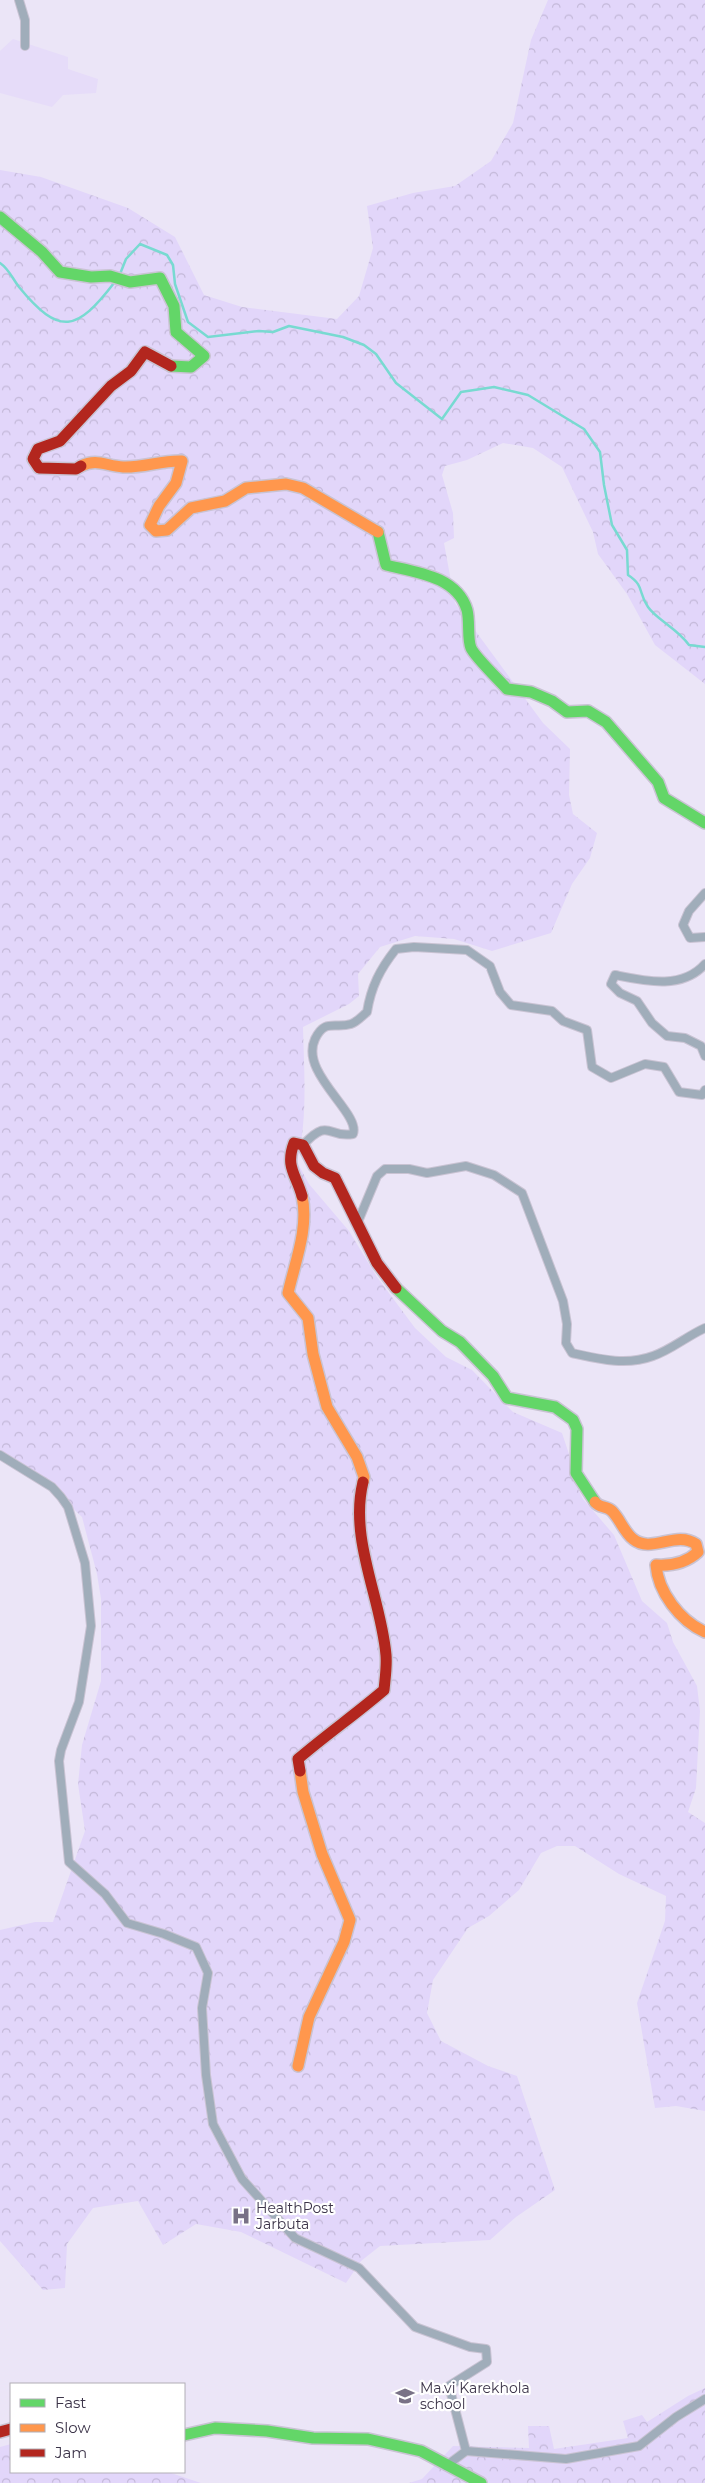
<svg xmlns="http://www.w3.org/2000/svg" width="705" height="2483" font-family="Montserrat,sans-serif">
	<defs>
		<pattern id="forest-crowns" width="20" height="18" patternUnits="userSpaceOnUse" patternTransform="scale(1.25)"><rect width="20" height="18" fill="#e2d6fa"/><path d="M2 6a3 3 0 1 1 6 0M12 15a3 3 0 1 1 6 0" fill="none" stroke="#c3b8d8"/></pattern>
	</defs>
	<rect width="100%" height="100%" fill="#ebe5f7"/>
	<polygon fill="#e6dcf9" points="13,39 68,57 68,69 98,79 96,93 63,95 52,107 0,93 0,51"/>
	<g fill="url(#forest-crowns)">
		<path d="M 548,0 L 705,0 L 705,684 L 655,645 L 627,594 L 598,554 L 593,532 L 562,467 L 533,448 L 503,443 L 467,460 L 445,466 L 442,475 L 453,513 L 454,538 L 444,543 L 455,603 L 543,723 L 570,749 L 569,795 L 573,814 L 597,833 L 590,858 L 572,884 L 551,933 L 492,951 L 454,939 L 415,936 L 380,947 L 358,974 L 359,996 L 349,1004 L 303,1027 C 304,1071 308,1119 297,1162 L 309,1184 L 349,1231 L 377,1277 L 415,1328 L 446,1357 L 472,1370 L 513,1412 L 562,1433 L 569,1454 L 573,1479 L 583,1499 L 614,1535 L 642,1601 L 667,1623 L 673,1642 L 697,1686 L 700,1711 L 696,1788 L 688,1812 L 705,1823 L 705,2111 L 676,2106 L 655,2108 L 637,2003 L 665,1921 L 666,1896 L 619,1874 L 575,1846 L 557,1846 L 541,1853 L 519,1890 L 489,1916 L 468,1928 L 433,1980 L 427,2013 L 441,2041 L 488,2066 L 517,2076 L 555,2190 L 516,2217 L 490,2240 L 380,2246 L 361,2261 L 346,2283 L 241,2232 L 196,2224 L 163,2245 L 138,2201 L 93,2208 L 67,2244 L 65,2288 L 43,2290 L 0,2241 L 0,1930 L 35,1922 L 53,1922 L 85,1831 L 78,1784 L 82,1745 L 101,1681 L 101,1599 L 97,1574 L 82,1517 L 57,1493 L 31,1478 L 0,1455 L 0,170 L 41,177 L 128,208 L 175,237 L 204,295 L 242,307 L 337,319 L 359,296 L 373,248 L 367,206 L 413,193 L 455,186 L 491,161 L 513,123 L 531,40 Z"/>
		<polygon points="705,2388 705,2483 409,2483 422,2479 453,2446 529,2448 528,2426 549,2426 554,2449 628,2438 623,2421 642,2415 647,2422 688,2396"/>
		<polygon points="11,2444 11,2472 168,2472 201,2483 0,2483 0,2447"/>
	</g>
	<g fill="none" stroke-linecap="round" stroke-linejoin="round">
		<g stroke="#78dad1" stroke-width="2.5">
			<path d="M 0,263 C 9,269 12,278 19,287 C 60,337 77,331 114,283"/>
			<path d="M 120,274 L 126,259 L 140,244 L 167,255 L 173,265 L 175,284 L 188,322 L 208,337 L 259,331 L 273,332 L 289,326 L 343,337 L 364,345 L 376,354 L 396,383 L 442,419 L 461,392 L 494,387 L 528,395 L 584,429 L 600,452 L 604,485 L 612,525 L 627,550 L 628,575 C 645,586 638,593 648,607 C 657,620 677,628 689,645 L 705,647"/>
		</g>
		<g stroke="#c9c3d3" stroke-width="10">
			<g id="street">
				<polyline points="19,0 25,20 25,46"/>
				<polyline points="705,893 689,911 683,925 690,938 705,937"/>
				<path d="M 705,964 C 682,990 645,981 615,975 L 611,984 L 620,993 L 637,1001 L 652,1023 L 667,1036 L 685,1038 L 701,1046 L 705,1056"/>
				<path d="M 303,1145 C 330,1116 328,1139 353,1134 C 361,1113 299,1073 315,1039 C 325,1018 335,1029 351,1024 C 357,1022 362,1016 367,1012 C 371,987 380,969 396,949 L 414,947 L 467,950 L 490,966 L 500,992 L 511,1005 L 552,1011 L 563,1021 L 587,1030 L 592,1067 L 611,1078 L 645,1064 L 664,1067 L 679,1092 L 702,1095 L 705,1090"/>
				<path d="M 357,1224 L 377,1176 L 385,1169 L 409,1169 L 427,1173 L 466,1166 L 494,1175 L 522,1193 L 563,1301 L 567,1324 L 566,1343 L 572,1353 C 599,1359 626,1366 653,1356 C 671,1350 687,1336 705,1328"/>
				<polyline points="0,1455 52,1487 61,1497 68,1507 85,1563 91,1626 79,1702 61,1750 59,1761 69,1862 105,1894 127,1923 164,1934 196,1947 208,1973 202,2008 206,2075 213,2124 242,2179 295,2238 359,2268 415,2327 470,2347 486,2349 487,2362 449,2386 466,2451 446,2466"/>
				<polyline points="466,2451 566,2459 639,2446 676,2417 705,2399"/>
			</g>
		</g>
		<g stroke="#c9c3d3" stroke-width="14">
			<g id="fast">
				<polyline points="0,217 42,252 60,272 91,277 110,276 130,282 160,278 174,306 176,332 204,356 191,367 171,366"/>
				<path d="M 378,532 L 386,565 C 415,572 457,576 467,610 C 470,621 467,639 471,648 C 475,657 499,680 507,689 L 531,692 L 552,701 L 567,712 L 588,711 L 606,722 L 658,782 L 664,798 L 705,823"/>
				<polyline points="396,1288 442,1331 460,1342 493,1376 507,1398 555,1407 573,1420 577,1429 576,1473 595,1502"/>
				<polyline points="184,2435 215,2428 267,2431 313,2438 368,2439 421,2451 481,2483"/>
			</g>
		</g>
		<g stroke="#c9c3d3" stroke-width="14">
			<g id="slow">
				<path d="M 81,466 C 97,458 106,466 123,467 C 143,468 162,460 182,461 L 176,483 L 159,506 L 150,525 L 156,531 L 167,530 L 191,508 L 225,501 L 246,488 L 286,484 L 303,488 L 378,532"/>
				<path d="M 302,1196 C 309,1228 295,1262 288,1293 L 308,1318 L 313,1354 L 327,1407 L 357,1457 L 364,1477 L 363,1482"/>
				<path d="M 595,1502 C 599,1508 607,1506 612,1511 C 620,1519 624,1532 633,1539 C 651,1554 676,1530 696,1544 L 698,1552 C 686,1563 672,1566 656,1565 C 658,1592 680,1621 705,1632"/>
				<polyline points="298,2066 309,2017 344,1942 350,1920 322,1854 303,1792 300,1771"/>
			</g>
		</g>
		<g stroke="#c9c3d3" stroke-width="14">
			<g id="jam">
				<polyline points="81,466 76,469 39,468 33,459 38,449 60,441 111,386 131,371 145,352 171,366"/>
				<path d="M 302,1196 C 296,1174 285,1167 294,1143 L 303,1145 L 314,1166 L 323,1173 L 335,1178 L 377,1263 L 396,1288"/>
				<path d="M 300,1771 L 298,1759 C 326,1735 356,1714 384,1690 C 385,1679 387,1667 386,1655 C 381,1598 349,1539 363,1482"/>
				<polyline points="0,2432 11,2429"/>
			</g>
		</g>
		<use href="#street" stroke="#a0adba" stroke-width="8"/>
		<use href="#fast" stroke="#63d668" stroke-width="11"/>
		<use href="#slow" stroke="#ff974d" stroke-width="11"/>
		<use href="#jam" stroke="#b3261e" stroke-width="11"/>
	</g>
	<defs>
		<g id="hospital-bare" transform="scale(1.5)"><path d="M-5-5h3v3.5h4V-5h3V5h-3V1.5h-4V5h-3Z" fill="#797286" stroke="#fff" stroke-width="2.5" paint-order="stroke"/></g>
		<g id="school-bare" transform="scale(1.5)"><path d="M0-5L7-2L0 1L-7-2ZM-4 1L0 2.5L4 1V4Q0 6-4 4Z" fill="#797286" stroke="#fff" stroke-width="2.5" paint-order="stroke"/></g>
	</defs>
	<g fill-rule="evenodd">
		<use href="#hospital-bare" x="241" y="2216"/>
		<use href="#school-bare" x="405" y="2396"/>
	</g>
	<g text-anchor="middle" stroke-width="4.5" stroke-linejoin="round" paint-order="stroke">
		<g font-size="14" fill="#3c3449" stroke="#fff" text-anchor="start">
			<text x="256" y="2213">HealthPost<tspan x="256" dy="16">Jarbuta</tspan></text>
			<text x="420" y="2393">Ma.vi Karekhola<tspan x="420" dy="16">school</tspan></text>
		</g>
	</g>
	<rect x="10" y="2383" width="175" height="90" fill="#ffffff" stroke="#b1aeb6"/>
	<rect x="20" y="2399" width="25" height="8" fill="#63d668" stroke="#b1aeb6"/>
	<text x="55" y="2408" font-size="15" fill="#3c3449">Fast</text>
	<rect x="20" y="2424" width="25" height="8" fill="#ff974d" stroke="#b1aeb6"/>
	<text x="55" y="2433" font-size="15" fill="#3c3449">Slow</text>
	<rect x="20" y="2449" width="25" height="8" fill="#b3261e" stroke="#b1aeb6"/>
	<text x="55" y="2458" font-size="15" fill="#3c3449">Jam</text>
</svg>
